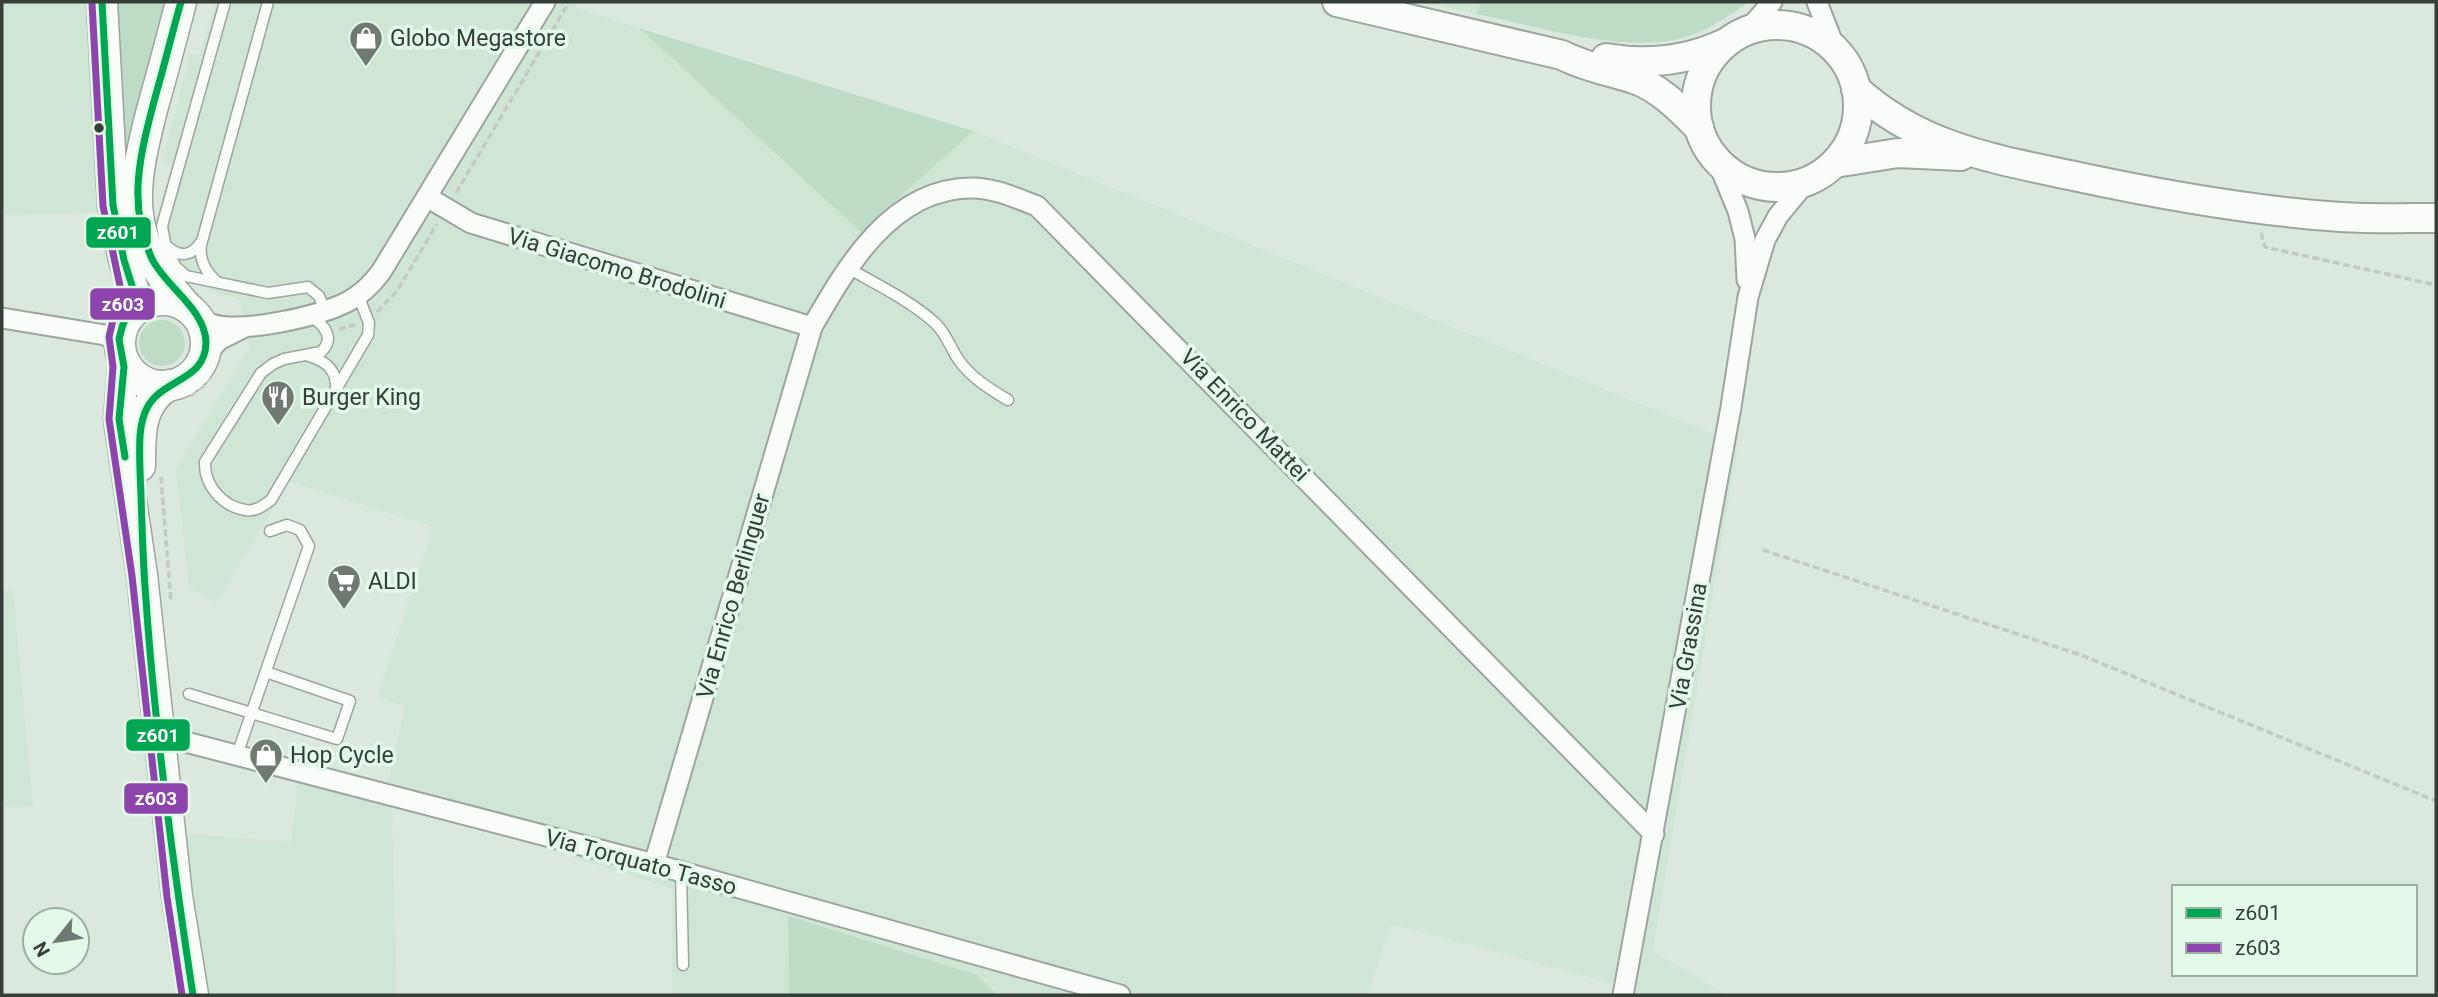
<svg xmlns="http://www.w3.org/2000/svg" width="2438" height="997" font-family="Roboto,sans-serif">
	<rect width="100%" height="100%" fill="#dbe8de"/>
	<g fill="#d0e6d5">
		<polygon points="2,2 90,2 100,212 2,215"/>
		<polygon points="216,2 579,2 575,8 639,28 861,232 973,131 1738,444 1653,951 1726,995 1635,995 1636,990 1393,924 1388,930 1369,995 672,995 672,889 496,832 495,812 388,781 405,706 377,697 433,527 289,481 217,603 189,588 176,468 249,348 240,300 182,280 153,228 171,165 162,162 190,54 199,56"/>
		<polygon points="1422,2 1481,2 1477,14"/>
		<polygon points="13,589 33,806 2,807 2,590"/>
		<polygon points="298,781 392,804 397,995 202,995 179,833 291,842"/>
	</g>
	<g fill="#bddbc5">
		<polygon points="114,2 168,2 126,155 117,157"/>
		<path d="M 1481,2 L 1749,2 C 1726,18 1701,35 1673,40 C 1616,51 1534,26 1477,14 Z"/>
		<polygon points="639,28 973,131 861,232"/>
		<circle cx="162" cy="343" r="23"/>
		<polygon points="788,916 977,975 997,995 789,995"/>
	</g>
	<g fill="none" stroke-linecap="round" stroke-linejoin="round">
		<g stroke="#9ca59e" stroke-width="13">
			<g id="lane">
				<polyline points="225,2 162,226 165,243 175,266 186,276 268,293 308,287 319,296 325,311"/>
				<path d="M 168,247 C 180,258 192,256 201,242"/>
				<path d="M 848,268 C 876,284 911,301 935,323 C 946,333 950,347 958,359 C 971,378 990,389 1008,400"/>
				<path d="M 216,281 C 206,272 199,259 201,245 L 268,2"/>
				<path d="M 309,316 C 324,324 336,338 321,352 L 284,359 L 273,364 L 261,373 L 205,462 C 204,485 222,506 245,510 C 255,512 263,506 271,500 L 368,335 L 369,323 L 358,295"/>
				<path d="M 309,356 C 326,361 337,370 336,389"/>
				<polyline points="189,694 337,739 350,701 266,672"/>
				<polyline points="237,755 309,546 300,530 287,525 270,531"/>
				<polyline points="681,872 683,965"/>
			</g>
		</g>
		<g stroke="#9ca59e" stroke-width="23">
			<g id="street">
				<polyline points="1817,2 1836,51"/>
				<polyline points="1749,29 1772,2"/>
				<polyline points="1717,160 1738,211 1745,239 1747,280"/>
				<polyline points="427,197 471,223 812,327"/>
				<path d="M 197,316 C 202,319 206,323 211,324 C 242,334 321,316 349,301 C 362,294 372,284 381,272 L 545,2"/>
				<polyline points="2,318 105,335 114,340 121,354"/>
				<polyline points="204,357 219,340 243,328"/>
				<polyline points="159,735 654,864 1120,995"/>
				<path d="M 654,864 L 812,327 C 846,268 891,189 970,188 C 992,187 1016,198 1037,206 L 1654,834"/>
				<polyline points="1623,995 1731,407 1748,297 1765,240 1778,216 1807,181"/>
			</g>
		</g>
		<g stroke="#9ca59e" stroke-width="32">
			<g id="secondary">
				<path d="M 1337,2 L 1562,55 C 1585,67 1609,71 1634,79 C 1660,88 1680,109 1699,128"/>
				<circle cx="1777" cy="106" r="81"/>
				<path d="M 1606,58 C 1647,65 1686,61 1723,44"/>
				<path d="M 1856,89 C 1919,147 1994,159 2074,176 C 2162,195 2251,211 2341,217 C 2372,219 2405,218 2436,218"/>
				<polyline points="1835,163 1898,153 1961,156"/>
			</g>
		</g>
		<g stroke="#9ca59e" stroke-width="33">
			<g id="primary">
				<polyline points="102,2 113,205 124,260 134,292 132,312"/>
				<path d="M 181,2 C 172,37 163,71 153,106 C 131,191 123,236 186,306"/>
				<circle cx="163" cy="343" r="43"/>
				<polyline points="124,361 119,419 142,575 177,896 193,995"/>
				<path d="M 140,466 C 140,434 139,403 169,385"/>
			</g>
		</g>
		<g stroke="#c4c9c5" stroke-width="3.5" stroke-dasharray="7 3.5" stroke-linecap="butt">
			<polyline points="456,193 569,2"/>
			<polyline points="2261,233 2265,247 2436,285"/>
			<polyline points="377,312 397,291 437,224"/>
			<polyline points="339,329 355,325"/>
			<polyline points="190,396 203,386 212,375"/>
			<polyline points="161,477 171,602"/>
			<polyline points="1763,550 2081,655 2436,801"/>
		</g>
		<use href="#lane" stroke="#fafcfa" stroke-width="10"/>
		<use href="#street" stroke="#fafcfa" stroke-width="19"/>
		<use href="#secondary" stroke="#fafcfa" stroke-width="28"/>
		<use href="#primary" stroke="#fafcfa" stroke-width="30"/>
		<g stroke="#e3fae8" stroke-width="12">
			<g id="bus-1">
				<polyline points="102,2 113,205 124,260 134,292 133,307 123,324 119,339 124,367 119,419 125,457"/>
				<path d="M 181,2 C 172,33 165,63 156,94 C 141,151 126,203 152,259 C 166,287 205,309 206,342 C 206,376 174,378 155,397 C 145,407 141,422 140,436 C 139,456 140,475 141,494 C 142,530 143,565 146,600 C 155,732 173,864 193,995"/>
			</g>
		</g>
		<g stroke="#e3fae8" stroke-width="12">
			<polyline id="bus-2" points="92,3 103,206 123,300 122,308 113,320 109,337 113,367 109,419 132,576 167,897 182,995"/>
		</g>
		<use href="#bus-1" stroke="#00a651" stroke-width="7"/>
		<use href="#bus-2" stroke="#8e44ad" stroke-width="7"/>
	</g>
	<defs>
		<g id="shop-pin" transform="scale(1.75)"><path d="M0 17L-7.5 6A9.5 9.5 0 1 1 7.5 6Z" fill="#707a72" stroke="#e3fae8"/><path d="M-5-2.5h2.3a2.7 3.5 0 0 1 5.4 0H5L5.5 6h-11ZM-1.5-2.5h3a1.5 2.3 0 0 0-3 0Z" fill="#fff"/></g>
		<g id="restaurant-pin" transform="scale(1.75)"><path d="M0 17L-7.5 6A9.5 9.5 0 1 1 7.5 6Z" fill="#707a72" stroke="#e3fae8"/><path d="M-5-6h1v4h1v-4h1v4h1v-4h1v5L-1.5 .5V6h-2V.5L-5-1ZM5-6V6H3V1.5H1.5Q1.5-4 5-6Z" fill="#fff"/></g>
		<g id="supermarket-pin" transform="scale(1.75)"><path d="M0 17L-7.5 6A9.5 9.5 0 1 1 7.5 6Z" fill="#707a72" stroke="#e3fae8"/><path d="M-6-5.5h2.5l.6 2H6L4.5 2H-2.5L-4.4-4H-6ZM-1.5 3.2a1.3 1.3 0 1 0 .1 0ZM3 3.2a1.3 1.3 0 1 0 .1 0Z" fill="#fff"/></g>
	</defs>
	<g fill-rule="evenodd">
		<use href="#shop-pin" x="366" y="38"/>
		<use href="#restaurant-pin" x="278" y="397"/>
		<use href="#supermarket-pin" x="344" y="581"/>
		<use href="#shop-pin" x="266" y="755"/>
	</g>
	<circle fill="#363e38" stroke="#e3fae8" stroke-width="2.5" cx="99" cy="128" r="6"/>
	<g text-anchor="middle" stroke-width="7" stroke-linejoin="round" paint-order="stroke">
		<g font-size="23" fill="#363e38" stroke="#e3fae8" text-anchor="start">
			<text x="390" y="46">Globo Megastore</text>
			<text x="302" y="405">Burger King</text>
			<text x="368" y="589">ALDI</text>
			<text x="290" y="763">Hop Cycle</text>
		</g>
		<g font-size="23" fill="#363e38" stroke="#e3fae8">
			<text transform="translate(617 268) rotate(17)" y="8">Via Giacomo Brodolini</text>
			<text transform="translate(1245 415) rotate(46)" y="8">Via Enrico Mattei</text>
			<text transform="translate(733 596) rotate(-74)" y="8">Via Enrico Berlinguer</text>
			<text transform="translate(1688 646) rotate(-80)" y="8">Via Grassina</text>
			<text transform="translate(641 862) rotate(15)" y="8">Via Torquato Tasso</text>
		</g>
	</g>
	<g stroke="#e3fae8" stroke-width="2.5">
		<rect x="85" y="216" width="67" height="33" rx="7" fill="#00a651"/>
		<rect x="89" y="287" width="67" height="34" rx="7" fill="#8e44ad"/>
		<rect x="125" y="718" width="66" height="34" rx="7" fill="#00a651"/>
		<rect x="123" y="782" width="66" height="33" rx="7" fill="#8e44ad"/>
	</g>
	<g font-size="19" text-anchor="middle" font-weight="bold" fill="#fff">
		<text x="118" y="239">z601</text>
		<text x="123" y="311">z603</text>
		<text x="158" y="742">z601</text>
		<text x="156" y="805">z603</text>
	</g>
	<rect width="2438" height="997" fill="none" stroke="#363e38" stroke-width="7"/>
	<rect x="2172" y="885" width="245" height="91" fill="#e3fae8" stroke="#9eafa2" stroke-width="2"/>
	<rect x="2186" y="908" width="35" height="10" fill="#00a651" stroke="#9eafa2" stroke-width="2"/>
	<text x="2235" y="920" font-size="21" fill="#363e38">z601</text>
	<rect x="2186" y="943" width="35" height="10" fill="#8e44ad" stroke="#9eafa2" stroke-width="2"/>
	<text x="2235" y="955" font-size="21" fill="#363e38">z603</text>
	<g transform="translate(56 941) rotate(240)"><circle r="33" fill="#e3fae8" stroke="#9eafa2" stroke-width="2"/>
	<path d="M0-5L12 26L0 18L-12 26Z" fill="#707a72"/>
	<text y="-10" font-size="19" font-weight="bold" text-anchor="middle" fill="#363e38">N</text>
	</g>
</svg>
